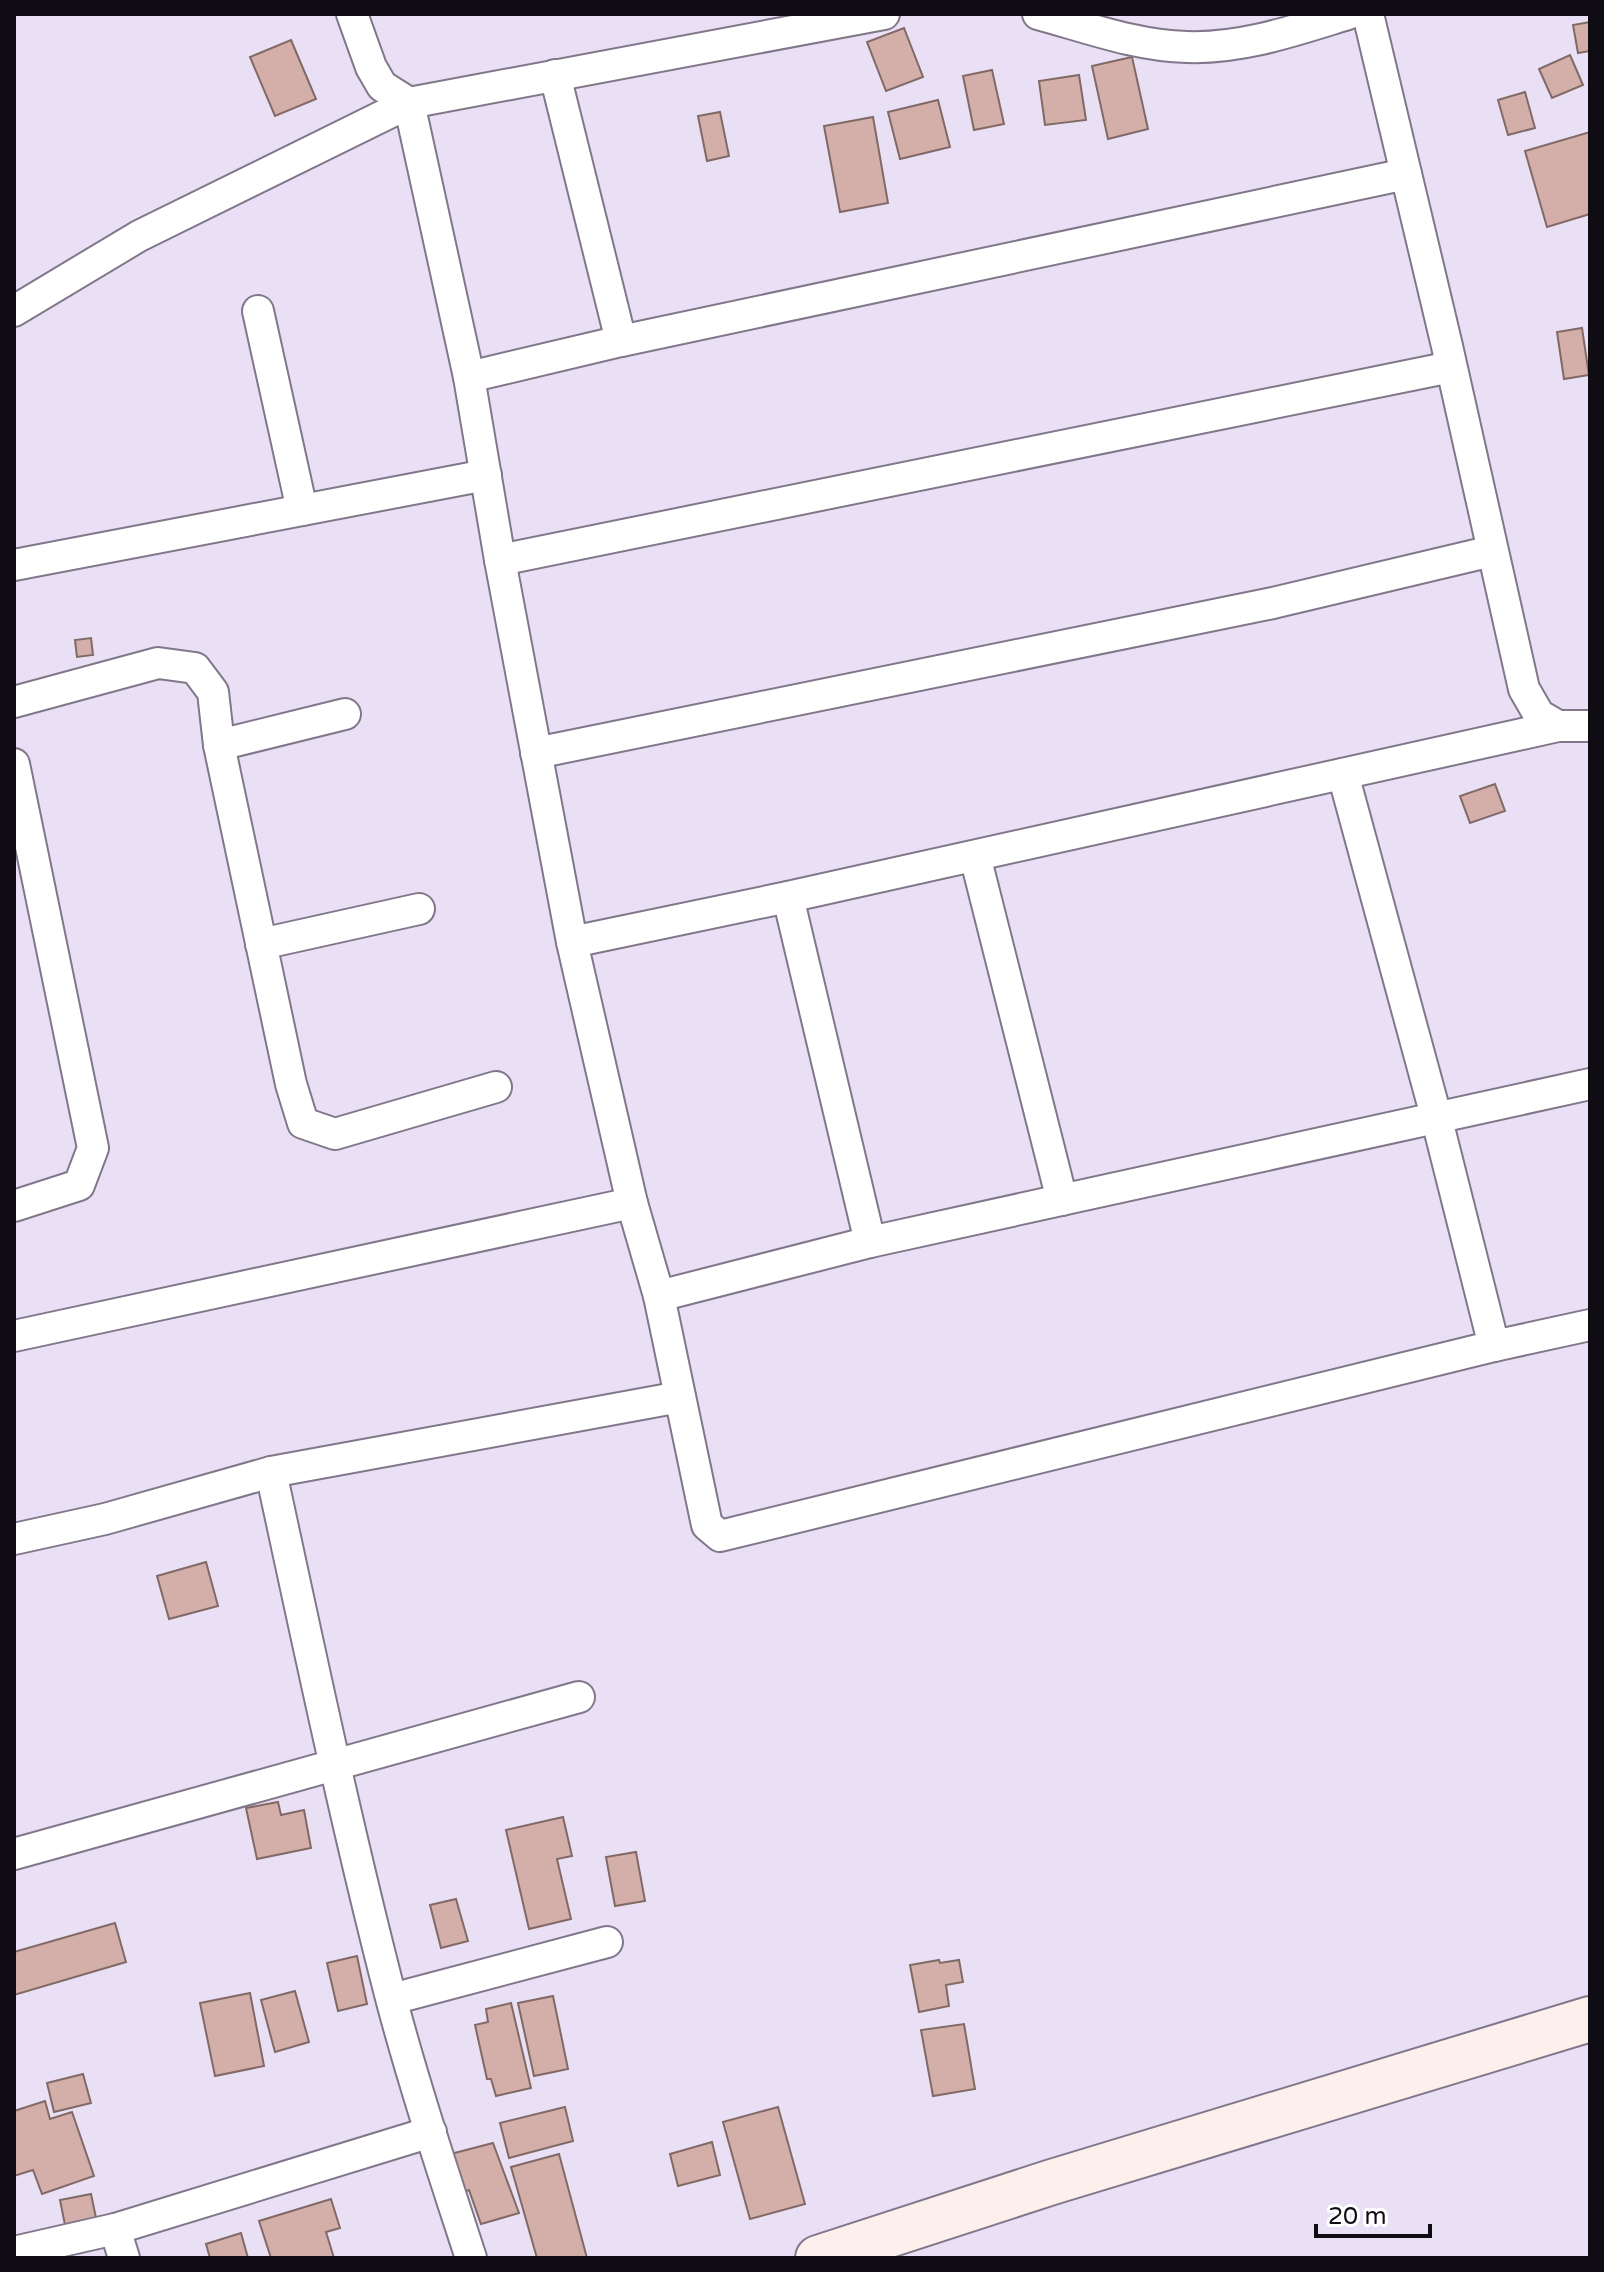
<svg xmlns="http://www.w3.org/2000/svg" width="1604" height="2272" font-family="'Varela Round',sans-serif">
	<rect width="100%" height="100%" fill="#eae0f5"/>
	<g fill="#d4afaa" stroke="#816966" stroke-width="2">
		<polygon points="1590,22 1590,51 1578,53 1573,25"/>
		<polygon points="904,28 923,77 886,91 867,42"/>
		<polygon points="291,40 316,99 275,116 250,57"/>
		<polygon points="1570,55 1583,85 1552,98 1539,69"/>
		<polygon points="1132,57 1148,129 1108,139 1092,66"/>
		<polygon points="992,70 1004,124 974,130 963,76"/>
		<polygon points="1079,75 1086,120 1045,125 1039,81"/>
		<polygon points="1525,92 1535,128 1508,135 1498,100"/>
		<polygon points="938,100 950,147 900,159 888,112"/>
		<polygon points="720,112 729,156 707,161 698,116"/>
		<polygon points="873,117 888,203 840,212 824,126"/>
		<polygon points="1590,132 1590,214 1547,227 1525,151"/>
		<polygon points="1582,328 1589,375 1564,379 1557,332"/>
		<polygon points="91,638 93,655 77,657 75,640"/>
		<polygon points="1495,784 1505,811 1470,823 1460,796"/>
		<polygon points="206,1562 218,1606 169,1619 157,1576"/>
		<polygon points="278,1802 281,1815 304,1810 311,1848 257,1859 246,1808"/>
		<polygon points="563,1817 572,1856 557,1859 571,1919 529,1929 506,1830"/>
		<polygon points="636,1852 645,1901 615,1906 606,1857"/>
		<polygon points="456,1899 468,1941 441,1948 430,1905"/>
		<polygon points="115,1923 126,1962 14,1995 14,1952"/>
		<polygon points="357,1956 367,2004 338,2011 327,1963"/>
		<polygon points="939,1960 940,1963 959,1960 963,1982 946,1985 949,2006 919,2012 910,1965"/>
		<polygon points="295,1991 309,2042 275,2052 261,2000"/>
		<polygon points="250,1993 264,2066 215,2076 200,2003"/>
		<polygon points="553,1996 568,2069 534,2076 518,2003"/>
		<polygon points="511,2003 531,2088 496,2096 491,2079 487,2079 475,2025 488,2022 486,2009"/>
		<polygon points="964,2024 975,2089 933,2096 921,2030"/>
		<polygon points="83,2074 91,2103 54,2112 47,2083"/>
		<polygon points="45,2101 50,2119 72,2112 94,2176 42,2194 33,2170 14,2176 14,2111"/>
		<polygon points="565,2107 573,2141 509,2158 500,2123"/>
		<polygon points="778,2107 805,2204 750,2219 723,2122"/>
		<polygon points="712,2142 720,2175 678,2186 670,2154"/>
		<polygon points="493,2143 519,2213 481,2224 469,2190 457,2194 443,2156"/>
		<polygon points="559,2154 587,2258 537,2258 511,2167"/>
		<polygon points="91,2194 96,2218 65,2225 60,2200"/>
		<polygon points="331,2199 340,2228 326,2232 334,2258 271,2258 259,2221"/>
		<polygon points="241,2233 248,2258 210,2258 206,2244"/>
	</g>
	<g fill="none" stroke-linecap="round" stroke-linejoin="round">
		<g stroke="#80778a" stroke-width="34">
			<g id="street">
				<polyline points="352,14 371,67 382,86 409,103 469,377 500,560 572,942 632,1203 659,1296 707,1525 720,1536 1494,1346 1590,1325"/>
				<path d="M 1038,14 C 1086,27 1136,46 1187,47 C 1242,49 1296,30 1348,14"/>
				<polyline points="1368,14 1447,346 1524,689 1539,715 1558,726"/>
				<polyline points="555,75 621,341"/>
				<polyline points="14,311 139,236 409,103 884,14"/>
				<polyline points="258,311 302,510"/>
				<polyline points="469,377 621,341 1406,174"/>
				<polyline points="500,560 1451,367"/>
				<polyline points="14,565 486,475"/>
				<polyline points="14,702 158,663 195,668 213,692 219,745 291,1084 303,1123 335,1134 496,1087"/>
				<polyline points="219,745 345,714"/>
				<polyline points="536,753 1273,603 1492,551"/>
				<polyline points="14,764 93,1148 79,1185 14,1206"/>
				<polyline points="1343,774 1436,1116 1494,1346"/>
				<polyline points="975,856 1062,1200"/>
				<polyline points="788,897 870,1242"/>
				<polyline points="572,942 788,897 1558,726 1590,726"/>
				<polyline points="261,944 419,909"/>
				<polyline points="659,1296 870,1242 1590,1084"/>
				<polyline points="14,1336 632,1203"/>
				<path d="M 271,1472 C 309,1648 346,1824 391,1998 C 414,2085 443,2172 471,2258"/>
				<polyline points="14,1539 105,1519 271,1472 680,1397"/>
				<polyline points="14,1854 579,1697"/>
				<polyline points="392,1999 607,1942"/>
				<polyline points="115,2229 124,2258"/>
				<polyline points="14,2252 115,2229 431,2132"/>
			</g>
		</g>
		<g stroke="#80778a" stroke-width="48">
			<polyline id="secondary" points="818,2258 1052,2182 1590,2019"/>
		</g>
		<use href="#street" stroke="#fff" stroke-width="30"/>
		<use href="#secondary" stroke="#fdefec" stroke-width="44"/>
	</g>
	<rect width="1604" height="2272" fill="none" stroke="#100c13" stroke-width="32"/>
	<path d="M1316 2224v12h114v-12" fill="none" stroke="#100c13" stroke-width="4"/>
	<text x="1328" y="2224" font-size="24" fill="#100c13" stroke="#ffffff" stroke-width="6" paint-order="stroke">20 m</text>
</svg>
